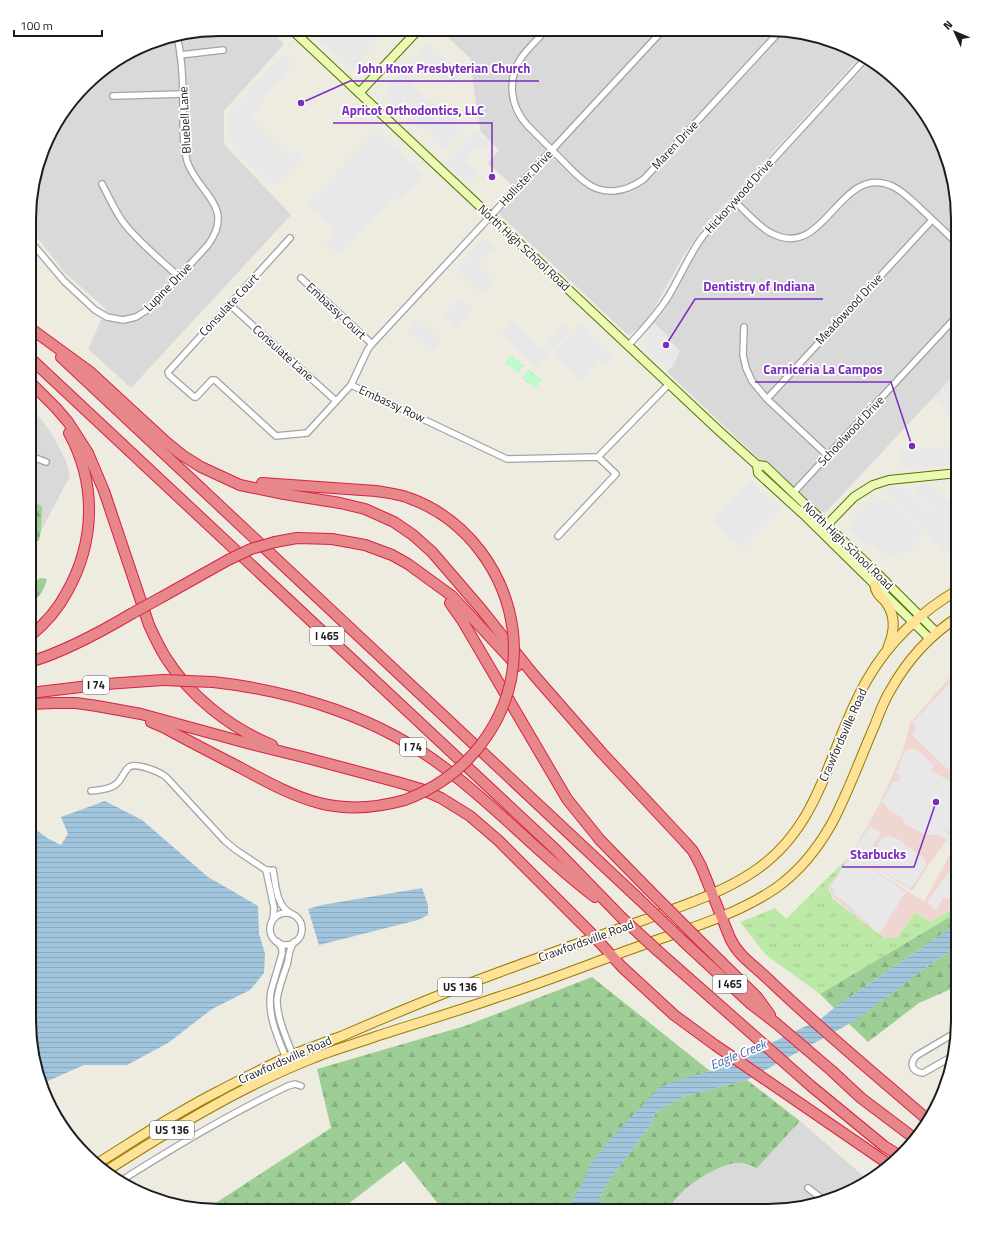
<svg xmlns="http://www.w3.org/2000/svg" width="987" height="1240" font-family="'Titillium Web',sans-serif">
	<defs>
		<pattern id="grass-tufts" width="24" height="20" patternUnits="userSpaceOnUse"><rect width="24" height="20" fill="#bce9a6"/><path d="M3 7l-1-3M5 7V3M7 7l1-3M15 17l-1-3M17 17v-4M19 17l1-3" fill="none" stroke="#a1c78e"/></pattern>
		<pattern id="forest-firs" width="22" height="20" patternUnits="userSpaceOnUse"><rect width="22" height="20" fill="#9dce95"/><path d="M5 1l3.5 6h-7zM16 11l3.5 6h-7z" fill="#87b080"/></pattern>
		<pattern id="park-crowns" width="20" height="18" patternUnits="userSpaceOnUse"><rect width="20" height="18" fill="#bdfacc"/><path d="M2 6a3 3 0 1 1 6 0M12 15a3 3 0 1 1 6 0" fill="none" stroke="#a2d6af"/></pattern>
		<pattern id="water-rules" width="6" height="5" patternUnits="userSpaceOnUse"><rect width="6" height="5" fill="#a1c5dc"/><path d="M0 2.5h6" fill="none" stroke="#8aa9bc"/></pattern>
	</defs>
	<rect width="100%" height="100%" fill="#eeece1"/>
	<g fill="#dad9d9">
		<polygon points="219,29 269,29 284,44 224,111 224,144 291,215 131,388 88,349 106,309 64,272 40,241 31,234 31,194 54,124 94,76 158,39"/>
		<polygon points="440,30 793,31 861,56 702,229 682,258 654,309 639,327 631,334 628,335 499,214 519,192 488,163 499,150 481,132 476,104 470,58"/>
		<polygon points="871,60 874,61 933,124 952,170 958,219 958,371 827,511 817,514 667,372 674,364 669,340 670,338 654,323 665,310 678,286 692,257 700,245 718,223"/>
		<polygon points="30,406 47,427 54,438 66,461 70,476 41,531 42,507 30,500"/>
		<polygon points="800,1121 868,1180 863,1186 780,1211 670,1211 671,1206 681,1192 702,1176 727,1164 737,1162 757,1168"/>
	</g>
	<g fill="#efd6d0">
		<polygon points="953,674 958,675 958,773 952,779 958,782 958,822 953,831 930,863 912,891 856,855 855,848 880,803 903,751 910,723"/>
		<polygon points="958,840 958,905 930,922 920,914 914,914 897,938 884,938 834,898 828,887 849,857 854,856 924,902"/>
	</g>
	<polygon fill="url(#grass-tufts)" points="849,857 828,887 832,898 884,938 897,938 914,914 919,914 930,922 958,906 958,912 820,994 766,955 740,922 775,908 786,919"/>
	<g fill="url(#forest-firs)">
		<polygon points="30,500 33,500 42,507 41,531 39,540 30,547"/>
		<path d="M 40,578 L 47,579 C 44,590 40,598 30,602 L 30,583 L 32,584 Z"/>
		<polygon points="958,912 958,923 834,1008 820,994"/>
		<polygon points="958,946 958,986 919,1003 868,1042 849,1024 931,964"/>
		<polygon points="592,977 710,1071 660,1088 567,1211 444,1211 404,1161 339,1211 205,1210 331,1128 317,1069 465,1026"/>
		<path d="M 747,1080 L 800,1121 L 757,1168 C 751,1166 742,1162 736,1163 C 718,1164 672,1192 670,1211 L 594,1211 L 607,1183 L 650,1126 L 656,1112 L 685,1096 Z"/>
	</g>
	<g fill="url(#park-crowns)">
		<polygon points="511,355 524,366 518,373 505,362"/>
		<polygon points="529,369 542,380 535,389 522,378"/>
	</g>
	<g fill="#e8e8e8">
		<polygon points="309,29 389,29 352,69"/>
		<polygon points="429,43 462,73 450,86 418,56"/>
		<polygon points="283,54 294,64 263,96 266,100 250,118 290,156 296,149 304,156 273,187 237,154 232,146 230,136 229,119 231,111 235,106"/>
		<polygon points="415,56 430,70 423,77 420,74 411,84 429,101 432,99 465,130 445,151 386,96 387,94 387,87 392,80"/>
		<polygon points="376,131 424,176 400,201 395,197 339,256 325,242 335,230 318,212 317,213 312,209 311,209 306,204"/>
		<polygon points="474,131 489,144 483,150 477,145 463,160 478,174 468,184 444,162"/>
		<polygon points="484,238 495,248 477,264 468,255"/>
		<polygon points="468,256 496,282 484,295 456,269"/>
		<polygon points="460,297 474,309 455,329 442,315"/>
		<polygon points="417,318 442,341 431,353 406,330"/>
		<polygon points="512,321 542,349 549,344 547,340 562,323 570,330 536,367 500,333"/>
		<polygon points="654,323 670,338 669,340 680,351 674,364 671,368 667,364 664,366 640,343 647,337 647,331"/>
		<polygon points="581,324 615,356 607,365 601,360 581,381 553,354"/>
		<polygon points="958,371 958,422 933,398"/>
		<polygon points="958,446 958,464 901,469 899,451"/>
		<polygon points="751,480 781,510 743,549 713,521"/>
		<polygon points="929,484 958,511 958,552 947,553 885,493 888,488 898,486 901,488 903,486 930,512 932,510 914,493 918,488 917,486"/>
		<polygon points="878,496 882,502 886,498 922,532 919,536 921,538 906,554 903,551 899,554 888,555 879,551 870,542 866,547 847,528 850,525 854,516"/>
		<polygon points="958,683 958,770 957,774 946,768 914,737 912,734 916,726 912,723 949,684 953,688"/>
		<polygon points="909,749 915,749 920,752 934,766 931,769 931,771 958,785 958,820 951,833 947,830 946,831 949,834 956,833 949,846 948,841 941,837 935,835 927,835 905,824 901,816 897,815 887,808 886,805 882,802 893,781 897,782 899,781 901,776 896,774 903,755 905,752"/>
		<polygon points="870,826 881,833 873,845 873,849 875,849 881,839 886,836 891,836 899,840 925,859 926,865 914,884 909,888 857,855 860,850 856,847"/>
		<polygon points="856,858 906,892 879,934 845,902 832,893 835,889 830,887 849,859 854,861"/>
		<polygon points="949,872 958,878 958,886 948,900 944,897 938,905 940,907 934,910 931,905 927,902"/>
	</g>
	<g fill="url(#water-rules)">
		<polygon points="105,801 142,820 208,877 258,906 259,934 265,953 264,973 250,990 212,1009 168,1043 127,1065 84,1065 41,1084 36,1070 29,1021 29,830 34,828 47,838 61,845 68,834 61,817"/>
		<polygon points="422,888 428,905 428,915 418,920 319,945 308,909 322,905"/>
		<polygon points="958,923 958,946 931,964 857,1019 840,1029 747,1080 685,1096 656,1112 650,1126 607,1183 594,1211 567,1211 586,1176 590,1165 613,1136 660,1087 685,1078 721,1068 822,1018 834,1008"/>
	</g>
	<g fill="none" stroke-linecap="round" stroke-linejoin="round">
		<g stroke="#a3a3a3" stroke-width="8">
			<g id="street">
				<path d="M 546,30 C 538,39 528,48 521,58 C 507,80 510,106 527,125 C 539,137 550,148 562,160 C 569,167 576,175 584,181 C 603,197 626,192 644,179 L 780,31"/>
				<polyline points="180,55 223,50"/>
				<polyline points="113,96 183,94"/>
				<path d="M 102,184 C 109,197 115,211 123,222 C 139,243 160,259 179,277"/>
				<path d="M 734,201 C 746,211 759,228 773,234 C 826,260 839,163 892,186 C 903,191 911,200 920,208 C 933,220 945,232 958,244"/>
				<polyline points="290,238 168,372 169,375 194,397 196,397 212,380 215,380 276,436 307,433 351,385 368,349 372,344 663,30"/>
				<path d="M 31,242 L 64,281 L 95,310 L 107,317 L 123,320 L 136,317 L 150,308 L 208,245 C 236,206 198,194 187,161 C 183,146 183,131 183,115 C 183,89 183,62 177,36"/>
				<polyline points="301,278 372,344"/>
				<polyline points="229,304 336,401"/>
				<polyline points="744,327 743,355 746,368 752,381 767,399 828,456"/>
				<path d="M 628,346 C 641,331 655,317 666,300 C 679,280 688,256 703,236 L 866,58"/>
				<polyline points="351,385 507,459 598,457 616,474 558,536"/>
				<polyline points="767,399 932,220"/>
				<polyline points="30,454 33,457 46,462"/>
				<polyline points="598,457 669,384"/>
				<polyline points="793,493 958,315"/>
				<path d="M 91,791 C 99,790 108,790 115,785 C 121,781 123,773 128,768 C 134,761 161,772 167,778 L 225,841 L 236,850 L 266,870 L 269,870"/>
				<polyline points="266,870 274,908 273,919"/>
				<path d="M 273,870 C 276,885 276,905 290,913"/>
				<circle cx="286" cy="929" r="16"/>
				<path d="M 278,942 L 282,949 L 282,954 L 271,991 C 266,1017 281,1044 290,1068"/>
				<path d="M 294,942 C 289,948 289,957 287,965 C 283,976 278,989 277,1000 C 277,1021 290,1046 297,1065"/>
				<path d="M 953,1056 L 923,1073 C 912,1072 909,1064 916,1056 L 958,1031"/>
				<path d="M 119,1182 C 174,1147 229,1114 288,1086 L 295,1084 L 301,1086"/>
				<polyline points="808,1188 821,1198"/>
			</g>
		</g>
		<g stroke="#547303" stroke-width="10">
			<g id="secondary">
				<polyline points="291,29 717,429 757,465 758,473 804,515 930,639"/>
				<polyline points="359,93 418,30"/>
				<polyline points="757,465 765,466 876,572 937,633"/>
				<polyline points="823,529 854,497 873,485 889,480 958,473"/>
			</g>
		</g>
		<g stroke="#947c00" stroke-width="11">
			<g id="primary">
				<path d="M 875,585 C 875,592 880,596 885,601 C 896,615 895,631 888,647"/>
				<path d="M 98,1163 C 138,1138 177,1112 219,1091 C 241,1079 264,1068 287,1057 C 305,1049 324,1043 342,1036 C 393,1014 445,992 497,973 C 546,955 595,937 644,920 C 681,906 720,894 753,872 C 823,826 828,747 867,680 C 888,643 921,611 958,590"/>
				<path d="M 106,1171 C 172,1129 238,1088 311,1059 C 332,1050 355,1044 377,1036 C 417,1023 458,1011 498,997 C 545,982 590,964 637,947 C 684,930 735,916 776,888 C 800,871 818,848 832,823 C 848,793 860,759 874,727 C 879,715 883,702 890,691 C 906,662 930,635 958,617"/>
			</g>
		</g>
		<g stroke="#d92142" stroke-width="12">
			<g id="highway">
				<path d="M 30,328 L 89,371 L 166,442 L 182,455 L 201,467 L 240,485 L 284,494 L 340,503 L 365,509 L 394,522 L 413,535 L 432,552 L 481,609 L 533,674 L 602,753 L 685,842 L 693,851 L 701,866 L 730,938 C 738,956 755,966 769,980 C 820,1029 875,1074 929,1121"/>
				<polyline points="61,357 639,899"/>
				<polyline points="30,358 556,850 621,917"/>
				<path d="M 30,382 L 56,408 L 68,422 L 88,453 L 104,491 L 149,625 C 154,636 159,647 166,658 C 190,696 230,728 272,745"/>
				<path d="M 262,483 L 376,491 C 388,493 399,494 409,498 C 467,519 506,573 513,632"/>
				<polyline points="275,542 297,538 332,539 365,545 392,555 408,564 452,596 517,666"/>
				<polyline points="162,597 228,560"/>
				<polyline points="450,603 462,620 567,799 600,840 648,889"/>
				<path d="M 30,636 C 45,624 58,609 67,592 C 95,542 97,484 69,433"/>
				<path d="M 30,662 C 66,651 99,633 131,614"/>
				<path d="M 213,682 C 295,691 380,718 446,769 C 498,808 542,857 595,897"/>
				<polyline points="30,693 106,684 163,680"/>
				<polyline points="30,704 54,703 76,703 97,706 141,714 247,743 307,758 397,782 421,789 441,798 470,816 499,841 591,933 622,967 674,1015 715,1045 887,1163"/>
				<path d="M 151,722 L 165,728 C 190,742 216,755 241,768 C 300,800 337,819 405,800"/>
				<polyline points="696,937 757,997 770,1015"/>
				<polyline points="684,942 751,1004 777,1024 832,1071 861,1098 914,1138"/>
				<polyline points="658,951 811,1086 884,1146 897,1154"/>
			</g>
		</g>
		<use href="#street" stroke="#fff" stroke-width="5.5"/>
		<use href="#secondary" stroke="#ebfab3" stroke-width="8"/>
		<use href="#primary" stroke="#fde297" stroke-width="9"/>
		<use href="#highway" stroke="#e78789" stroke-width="10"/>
		<g stroke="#d92142" stroke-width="12" stroke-linecap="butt">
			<g id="highway-bridge">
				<polyline points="228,560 251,549 275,542"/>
				<polyline points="131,614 162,597"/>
				<polyline points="163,680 213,682"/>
				<path d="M 405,800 C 474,774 521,708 513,632"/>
				<polyline points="648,889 696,937"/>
				<polyline points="639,899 684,942"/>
				<polyline points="621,917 658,951"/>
			</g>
		</g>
		<use href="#highway-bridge" stroke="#e78789" stroke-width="10"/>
	</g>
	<g text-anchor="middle" stroke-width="3.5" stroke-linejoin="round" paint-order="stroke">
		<g fill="#fff" stroke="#606060" stroke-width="1">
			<rect x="310" y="627" width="34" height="18" rx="3"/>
			<rect x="83" y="676" width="26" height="18" rx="3"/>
			<rect x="400" y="738" width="26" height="18" rx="3"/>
			<rect x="713" y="975" width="34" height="18" rx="3"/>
			<rect x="438" y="978" width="44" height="18" rx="3"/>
			<rect x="150" y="1121" width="44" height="18" rx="3"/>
		</g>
		<g font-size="11" font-weight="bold" fill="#1c1c1c">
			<text x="327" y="640">I 465</text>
			<text x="96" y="689">I 74</text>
			<text x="413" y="751">I 74</text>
			<text x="730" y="988">I 465</text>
			<text x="460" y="991">US 136</text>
			<text x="172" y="1134">US 136</text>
		</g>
		<g font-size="12" fill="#1c1c1c" stroke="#fff">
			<text transform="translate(185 120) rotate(-93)" y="4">Bluebell Lane</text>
			<text transform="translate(675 145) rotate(-47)" y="4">Maren Drive</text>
			<text transform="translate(526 178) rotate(-47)" y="4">Hollister Drive</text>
			<text transform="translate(739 196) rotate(-48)" y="4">Hickorywood Drive</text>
			<text transform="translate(524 248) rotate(43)" y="4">North High School Road</text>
			<text transform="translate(168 287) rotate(-46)" y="4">Lupine Drive</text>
			<text transform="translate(229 305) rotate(-47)" y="4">Consulate Court</text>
			<text transform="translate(849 309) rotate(-47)" y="4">Meadowood Drive</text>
			<text transform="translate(336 311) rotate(43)" y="4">Embassy Court</text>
			<text transform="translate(283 353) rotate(42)" y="4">Consulate Lane</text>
			<text transform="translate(392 404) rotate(25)" y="4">Embassy Row</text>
			<text transform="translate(851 431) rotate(-47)" y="4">Schoolwood Drive</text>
			<text transform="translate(848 546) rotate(44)" y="4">North High School Road</text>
			<text transform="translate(843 735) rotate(-66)" y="4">Crawfordsville Road</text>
			<text transform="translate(586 941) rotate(-20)" y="4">Crawfordsville Road</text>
			<text transform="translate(285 1060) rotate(-24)" y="4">Crawfordsville Road</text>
		</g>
		<g font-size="13" font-style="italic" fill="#4869ac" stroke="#fff">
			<text transform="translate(738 1054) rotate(-22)" y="5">Eagle Creek</text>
		</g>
	</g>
	<path d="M0 0H987V1240H0ZM219 36H768A183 183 0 0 1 951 219V1021A183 183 0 0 1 768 1204H219A183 183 0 0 1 36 1021V219A183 183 0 0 1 219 36Z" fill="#fff" fill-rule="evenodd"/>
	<path fill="none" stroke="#1c1c1c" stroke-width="2" d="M219 36H768A183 183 0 0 1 951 219V1021A183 183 0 0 1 768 1204H219A183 183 0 0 1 36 1021V219A183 183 0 0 1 219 36Z"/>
	<path fill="none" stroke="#7b2cbf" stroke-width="1.5" d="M301 103L350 81H539M492 177L492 123H333M666 345L695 299H823M912 446L891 382H755M936 802L914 867H842"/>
	<g fill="#7b2cbf" stroke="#fff" stroke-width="1.5">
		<circle cx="301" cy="103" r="4"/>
		<circle cx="492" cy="177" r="4"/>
		<circle cx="666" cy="345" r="4"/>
		<circle cx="912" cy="446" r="4"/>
		<circle cx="936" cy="802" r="4"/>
	</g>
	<g font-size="13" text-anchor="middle" font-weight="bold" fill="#7b2cbf" stroke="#fff" stroke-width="3.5" stroke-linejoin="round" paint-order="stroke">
		<text x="444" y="73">John Knox Presbyterian Church</text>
		<text x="413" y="115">Apricot Orthodontics, LLC</text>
		<text x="759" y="291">Dentistry of Indiana</text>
		<text x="823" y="374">Carniceria La Campos</text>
		<text x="878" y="859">Starbucks</text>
	</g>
	<g transform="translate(955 32) rotate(314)" stroke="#ffffff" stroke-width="3" paint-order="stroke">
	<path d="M0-3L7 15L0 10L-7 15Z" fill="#1c1c1c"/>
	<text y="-6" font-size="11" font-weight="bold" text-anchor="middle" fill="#1c1c1c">N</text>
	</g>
	<path d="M14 30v6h88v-6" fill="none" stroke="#1c1c1c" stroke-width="2"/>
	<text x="20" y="30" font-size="12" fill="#1c1c1c" stroke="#ffffff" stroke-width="3" paint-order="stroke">100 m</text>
</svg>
